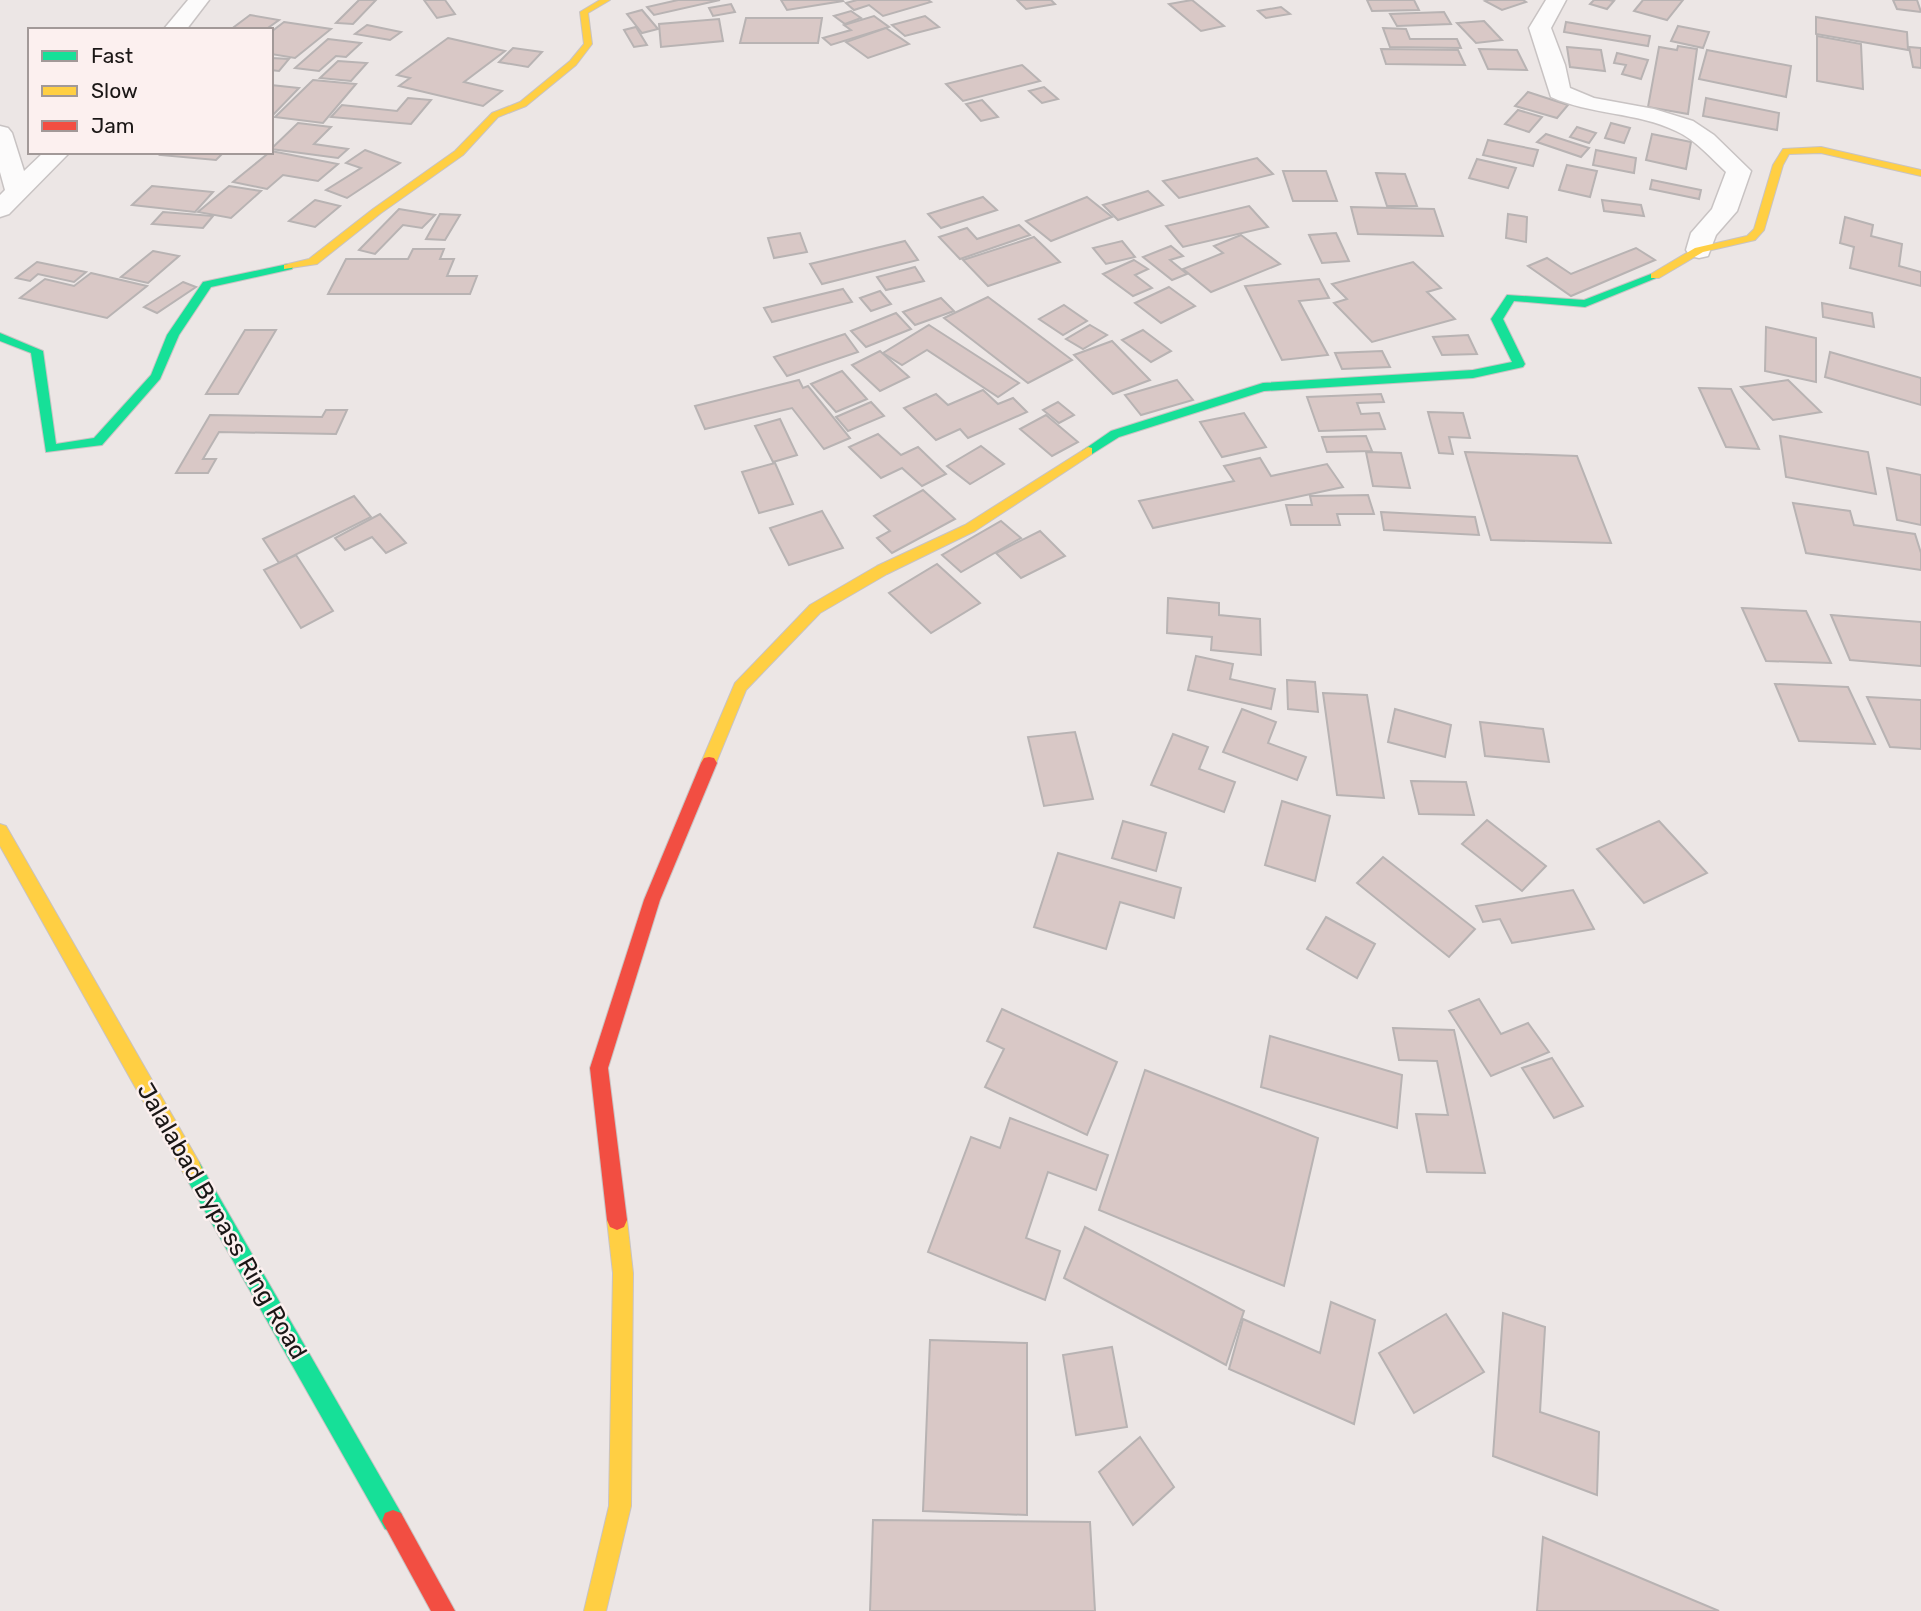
<svg xmlns="http://www.w3.org/2000/svg" width="1921" height="1611" font-family="Rubik,sans-serif">
	<rect width="100%" height="100%" fill="#ece6e5"/>
	<g fill="#d9c8c6" stroke="#b8b3b3" stroke-width="2">
		<polygon points="359,0 376,0 353,24 336,23"/>
		<polygon points="424,0 445,0 455,14 437,18"/>
		<polygon points="678,0 720,0 654,15 647,7"/>
		<polygon points="781,0 842,0 843,1 787,10"/>
		<polygon points="857,0 928,0 931,2 883,16 869,5 854,10 846,3"/>
		<polygon points="1017,0 1051,0 1055,4 1026,9"/>
		<polygon points="1192,0 1224,26 1201,31 1169,4"/>
		<polygon points="1367,0 1414,0 1419,10 1372,11"/>
		<polygon points="1488,0 1523,0 1526,2 1502,10 1485,1"/>
		<polygon points="1594,0 1609,0 1614,1 1607,9 1590,4"/>
		<polygon points="1643,0 1683,0 1667,20 1634,11"/>
		<polygon points="1893,0 1917,0 1921,12 1897,9"/>
		<polygon points="731,4 735,12 713,16 709,8"/>
		<polygon points="1281,7 1290,14 1266,18 1258,11"/>
		<polygon points="642,10 658,29 642,33 627,14"/>
		<polygon points="851,11 861,18 845,24 834,16"/>
		<polygon points="1444,12 1451,24 1397,26 1390,14"/>
		<polygon points="250,15 279,20 265,30 230,30"/>
		<polygon points="874,16 889,27 831,45 823,38 851,30 844,25"/>
		<polygon points="925,16 939,27 905,36 892,25"/>
		<polygon points="1816,17 1907,32 1908,50 1816,34"/>
		<polygon points="746,18 822,18 818,43 740,43"/>
		<polygon points="719,19 723,41 661,47 659,24"/>
		<polygon points="1484,21 1502,40 1476,43 1457,23"/>
		<polygon points="284,22 331,29 295,58 271,54 271,32"/>
		<polygon points="1566,22 1650,36 1648,46 1564,32"/>
		<polygon points="367,25 401,32 390,40 355,34"/>
		<polygon points="1678,26 1709,32 1703,48 1671,41"/>
		<polygon points="636,27 647,45 634,47 624,30"/>
		<polygon points="886,28 909,44 868,58 846,42"/>
		<polygon points="1383,28 1406,29 1410,39 1457,39 1461,48 1390,47"/>
		<polygon points="1817,36 1861,44 1863,89 1817,81"/>
		<polygon points="448,38 505,51 464,82 502,91 483,106 399,86 410,78 397,75"/>
		<polygon points="328,39 361,43 346,57 336,56 319,71 295,68"/>
		<polygon points="1678,46 1697,49 1688,114 1648,107 1659,47 1677,50"/>
		<polygon points="1567,47 1601,50 1605,71 1570,67"/>
		<polygon points="1909,47 1921,48 1921,68 1913,67"/>
		<polygon points="513,48 542,52 528,67 499,62"/>
		<polygon points="1381,49 1458,50 1465,65 1386,64"/>
		<polygon points="1479,49 1517,50 1527,70 1488,69"/>
		<polygon points="1707,50 1791,66 1786,97 1699,79"/>
		<polygon points="1617,53 1648,60 1641,79 1622,74 1626,65 1614,63"/>
		<polygon points="271,58 289,59 279,71 271,70"/>
		<polygon points="338,61 367,63 351,81 320,78"/>
		<polygon points="1022,65 1040,81 963,101 946,84"/>
		<polygon points="313,80 356,84 323,123 275,117"/>
		<polygon points="271,85 299,88 271,117"/>
		<polygon points="1044,87 1058,99 1042,103 1029,91"/>
		<polygon points="1528,92 1568,105 1557,118 1515,106"/>
		<polygon points="408,98 431,100 411,124 331,117 342,105 397,111"/>
		<polygon points="1706,98 1779,113 1777,130 1703,116"/>
		<polygon points="982,100 998,117 981,121 966,104"/>
		<polygon points="1518,110 1542,117 1529,132 1505,124"/>
		<polygon points="298,123 331,127 314,144 348,149 338,158 271,149"/>
		<polygon points="1611,123 1630,128 1624,143 1605,138"/>
		<polygon points="1577,127 1596,133 1589,143 1570,137"/>
		<polygon points="1546,134 1589,148 1581,157 1537,142"/>
		<polygon points="1652,134 1691,142 1686,169 1646,160"/>
		<polygon points="1488,140 1538,150 1533,166 1483,155"/>
		<polygon points="365,150 400,163 347,198 326,190 361,168 346,163"/>
		<polygon points="1596,150 1636,158 1634,173 1593,165"/>
		<polygon points="271,151 338,164 318,181 283,175 267,189 233,182"/>
		<polygon points="162,152 224,152 216,160 160,155"/>
		<polygon points="1257,158 1273,174 1179,198 1163,181"/>
		<polygon points="1477,159 1516,168 1508,188 1469,178"/>
		<polygon points="1567,165 1597,171 1590,197 1559,190"/>
		<polygon points="1283,171 1326,171 1337,201 1293,201"/>
		<polygon points="1376,173 1405,174 1417,206 1387,206"/>
		<polygon points="1652,180 1701,190 1699,199 1650,189"/>
		<polygon points="152,186 213,192 195,212 132,205"/>
		<polygon points="229,186 261,191 231,218 198,212"/>
		<polygon points="1148,191 1163,205 1118,220 1103,205"/>
		<polygon points="983,197 997,210 941,228 928,214"/>
		<polygon points="1087,197 1112,217 1051,241 1026,221"/>
		<polygon points="315,200 340,206 315,227 289,221"/>
		<polygon points="1602,200 1641,205 1644,216 1604,211"/>
		<polygon points="1249,206 1268,227 1183,247 1166,226"/>
		<polygon points="1351,207 1434,209 1443,236 1358,234"/>
		<polygon points="399,209 435,215 422,228 403,225 375,254 359,250"/>
		<polygon points="163,212 213,216 203,228 152,224"/>
		<polygon points="440,214 460,215 445,240 426,239"/>
		<polygon points="1508,214 1527,217 1526,242 1506,238"/>
		<polygon points="1845,217 1873,225 1871,236 1902,244 1899,266 1921,272 1921,286 1850,268 1854,247 1840,243"/>
		<polygon points="1019,225 1030,235 960,259 939,237 967,228 977,239"/>
		<polygon points="800,233 807,252 774,258 768,238"/>
		<polygon points="1336,233 1349,261 1322,263 1309,235"/>
		<polygon points="1241,235 1280,264 1211,292 1183,269 1223,253 1214,246"/>
		<polygon points="1034,237 1060,262 988,286 963,260"/>
		<polygon points="905,241 918,260 822,284 810,264"/>
		<polygon points="1122,241 1135,257 1106,264 1093,248"/>
		<polygon points="1171,246 1183,256 1170,260 1187,274 1172,280 1143,257"/>
		<polygon points="1636,248 1655,260 1571,296 1528,266 1547,258 1571,274"/>
		<polygon points="413,249 444,249 440,259 454,259 447,276 477,276 470,294 328,294 346,259 408,259"/>
		<polygon points="153,251 179,256 148,283 121,277"/>
		<polygon points="1134,260 1148,269 1135,275 1152,288 1133,296 1103,274"/>
		<polygon points="37,262 86,272 74,282 38,274 30,281 16,278"/>
		<polygon points="1413,262 1441,288 1427,292 1455,319 1372,342 1334,303 1347,299 1332,284"/>
		<polygon points="915,267 924,281 886,290 877,277"/>
		<polygon points="91,273 147,286 107,318 20,298 45,279 74,286"/>
		<polygon points="1319,279 1329,298 1299,301 1328,355 1282,360 1245,286"/>
		<polygon points="183,282 196,287 157,313 144,307"/>
		<polygon points="1169,287 1195,306 1161,323 1135,303"/>
		<polygon points="843,289 852,302 772,322 764,308"/>
		<polygon points="880,291 891,304 871,311 860,298"/>
		<polygon points="988,297 1072,360 1028,383 944,318"/>
		<polygon points="941,298 954,311 915,325 903,312"/>
		<polygon points="1822,303 1872,313 1874,327 1823,317"/>
		<polygon points="1064,305 1087,321 1063,335 1039,319"/>
		<polygon points="896,313 911,329 866,347 851,331"/>
		<polygon points="929,325 1019,383 998,397 927,350 902,365 883,353"/>
		<polygon points="1090,325 1107,335 1083,349 1066,339"/>
		<polygon points="1766,327 1816,338 1816,382 1765,371"/>
		<polygon points="245,330 276,330 238,394 206,394"/>
		<polygon points="1143,330 1171,351 1151,362 1122,340"/>
		<polygon points="845,334 858,352 787,376 774,357"/>
		<polygon points="1468,335 1477,354 1442,355 1433,337"/>
		<polygon points="1112,341 1150,380 1113,394 1074,355"/>
		<polygon points="880,351 909,377 880,391 852,365"/>
		<polygon points="1382,351 1390,367 1342,369 1335,353"/>
		<polygon points="1830,352 1921,378 1921,405 1825,377"/>
		<polygon points="842,371 867,399 836,412 811,384"/>
		<polygon points="799,380 803,388 808,386 850,438 824,449 792,408 705,429 695,406"/>
		<polygon points="1177,380 1193,400 1141,415 1125,395"/>
		<polygon points="1788,380 1821,412 1773,420 1741,387"/>
		<polygon points="1699,388 1731,389 1759,449 1726,447"/>
		<polygon points="983,390 998,404 1013,398 1027,412 968,438 960,429 936,440 904,408 936,394 948,405"/>
		<polygon points="1381,394 1384,402 1357,403 1361,414 1379,413 1385,429 1319,431 1307,397"/>
		<polygon points="871,402 884,416 848,431 836,417"/>
		<polygon points="1058,402 1074,415 1059,423 1043,410"/>
		<polygon points="326,410 347,410 336,434 219,432 203,459 216,459 208,473 176,473 210,415 322,417"/>
		<polygon points="1428,412 1463,413 1470,438 1449,437 1453,454 1439,453"/>
		<polygon points="1244,413 1266,447 1222,457 1200,422"/>
		<polygon points="1046,415 1078,442 1052,456 1020,429"/>
		<polygon points="780,419 797,455 773,462 755,426"/>
		<polygon points="878,434 901,455 918,447 946,474 922,486 902,468 881,478 849,447"/>
		<polygon points="1366,436 1372,451 1327,452 1322,437"/>
		<polygon points="1780,436 1868,452 1876,494 1786,477"/>
		<polygon points="981,446 1004,464 970,484 947,466"/>
		<polygon points="1366,452 1401,453 1410,488 1373,486"/>
		<polygon points="1465,452 1577,456 1611,543 1491,540"/>
		<polygon points="1260,458 1271,476 1327,464 1343,487 1153,528 1139,501 1234,481 1224,466"/>
		<polygon points="775,463 793,504 759,513 742,472"/>
		<polygon points="1887,468 1921,475 1921,525 1897,520"/>
		<polygon points="923,490 955,519 892,553 877,538 890,531 874,516"/>
		<polygon points="1368,495 1374,514 1337,514 1340,525 1291,525 1286,505 1312,505 1310,496"/>
		<polygon points="354,496 371,517 279,563 263,539"/>
		<polygon points="1793,503 1850,511 1854,525 1915,534 1921,553 1921,570 1806,553"/>
		<polygon points="822,511 843,548 789,565 770,528"/>
		<polygon points="1381,512 1475,517 1479,535 1384,530"/>
		<polygon points="380,514 406,543 386,553 372,537 345,550 335,538"/>
		<polygon points="1001,521 1021,538 961,572 942,555"/>
		<polygon points="1040,531 1065,556 1021,578 996,553"/>
		<polygon points="296,555 333,611 301,628 264,570"/>
		<polygon points="937,564 980,603 931,633 889,593"/>
		<polygon points="1168,598 1219,603 1219,615 1260,619 1261,655 1211,650 1212,637 1167,633"/>
		<polygon points="1742,608 1806,611 1831,663 1766,661"/>
		<polygon points="1831,615 1921,622 1921,666 1850,660"/>
		<polygon points="1196,656 1233,664 1230,679 1275,689 1271,709 1188,690"/>
		<polygon points="1287,680 1315,682 1318,712 1288,709"/>
		<polygon points="1775,684 1848,687 1875,744 1799,741"/>
		<polygon points="1323,693 1367,695 1384,798 1337,795"/>
		<polygon points="1867,697 1921,700 1921,749 1890,747"/>
		<polygon points="1242,709 1276,722 1268,743 1306,757 1297,780 1223,752"/>
		<polygon points="1395,709 1451,725 1445,757 1388,742"/>
		<polygon points="1480,722 1543,729 1549,762 1485,756"/>
		<polygon points="1075,732 1093,799 1044,806 1028,737"/>
		<polygon points="1173,734 1208,747 1199,769 1235,782 1224,812 1151,785"/>
		<polygon points="1411,781 1466,782 1474,815 1419,814"/>
		<polygon points="1282,801 1330,816 1315,881 1265,865"/>
		<polygon points="1487,820 1546,866 1522,891 1462,844"/>
		<polygon points="1123,821 1166,833 1156,871 1112,858"/>
		<polygon points="1659,821 1707,873 1644,903 1597,849"/>
		<polygon points="1058,853 1181,888 1174,918 1120,902 1106,949 1034,927"/>
		<polygon points="1383,857 1475,929 1449,957 1357,883"/>
		<polygon points="1573,890 1594,929 1512,943 1500,919 1483,922 1476,906"/>
		<polygon points="1326,917 1375,944 1357,978 1307,949"/>
		<polygon points="1479,999 1501,1034 1528,1023 1549,1052 1491,1076 1449,1011"/>
		<polygon points="1002,1009 1117,1062 1087,1135 985,1087 1004,1049 987,1041"/>
		<polygon points="1393,1028 1454,1030 1485,1173 1427,1172 1416,1114 1448,1115 1437,1061 1399,1060"/>
		<polygon points="1270,1036 1402,1075 1397,1128 1261,1087"/>
		<polygon points="1552,1058 1583,1106 1554,1118 1522,1068"/>
		<polygon points="1145,1070 1318,1138 1284,1286 1099,1210"/>
		<polygon points="1010,1118 1108,1155 1096,1190 1048,1172 1026,1238 1060,1251 1045,1300 928,1252 971,1137 1000,1148"/>
		<polygon points="1085,1227 1244,1311 1226,1365 1064,1278"/>
		<polygon points="1331,1302 1375,1320 1354,1424 1229,1369 1243,1319 1320,1353"/>
		<polygon points="1503,1313 1545,1327 1540,1412 1599,1432 1597,1495 1493,1456"/>
		<polygon points="1446,1314 1484,1372 1414,1413 1379,1353"/>
		<polygon points="930,1340 1027,1343 1027,1515 923,1511"/>
		<polygon points="1112,1347 1127,1427 1076,1435 1063,1355"/>
		<polygon points="1140,1437 1174,1487 1133,1525 1099,1472"/>
		<polygon points="873,1520 1090,1522 1095,1611 870,1611"/>
		<polygon points="1543,1537 1719,1611 1537,1611"/>
	</g>
	<g fill="none" stroke-linecap="round" stroke-linejoin="round">
		<g stroke="#c8c3c3" stroke-width="3">
			<g id="street">
				<polygon points="188,0 209,0 186,30 163,30"/>
				<path d="M 1546,0 L 1566,0 L 1551,28 L 1565,65 L 1570,88 L 1594,98 L 1654,109 L 1693,121 L 1714,135 L 1751,171 L 1737,211 L 1716,235 L 1708,256 L 1699,258 L 1690,256 L 1686,250 L 1691,233 L 1712,209 L 1726,172 C 1711,158 1696,140 1676,131 C 1637,112 1591,115 1551,97 L 1529,28 Z"/>
				<polygon points="0,126 8,128 12,133 24,171 44,152 70,152 9,214 0,217 0,195 5,190 0,172"/>
			</g>
		</g>
		<g stroke="#c8c3c3" stroke-width="2">
			<g id="fast">
				<polygon points="288,264 293,267 292,269 211,287 179,335 160,379 102,445 46,452 31,353 0,341 0,333 43,351 56,444 94,438 151,375 167,335 203,282"/>
				<polygon points="1651,274 1661,276 1585,307 1514,301 1503,319 1525,364 1523,367 1473,378 1264,391 1119,437 1092,454 1084,454 1082,451 1111,431 1263,383 1473,370 1512,362 1491,319 1507,295 1584,300"/>
				<polygon points="192,1159 199,1162 401,1513 404,1521 401,1529 393,1532 385,1529 185,1176 182,1169 185,1162"/>
			</g>
		</g>
		<g stroke="#c8c3c3" stroke-width="2">
			<g id="slow">
				<polygon points="600,0 610,0 588,13 592,44 576,65 526,106 498,117 463,155 381,213 317,264 284,269 284,265 309,259 373,209 455,151 492,113 520,102 570,61 584,44 580,12"/>
				<polygon points="1821,147 1921,170 1921,176 1821,153 1789,154 1783,165 1764,230 1755,240 1703,252 1659,278 1651,278 1651,274 1695,248 1747,236 1754,229 1773,165 1783,149"/>
				<polygon points="1088,447 1092,448 1092,454 975,531 887,574 820,613 746,690 714,768 704,768 701,763 735,683 810,605 877,566 965,525"/>
				<polygon points="0,824 6,826 199,1162 202,1169 199,1176 192,1179 185,1176 0,846"/>
				<polygon points="617,1210 624,1213 627,1220 633,1273 631,1506 606,1611 584,1611 609,1506 613,1273 607,1220 610,1213"/>
			</g>
		</g>
		<g stroke="#c8c3c3" stroke-width="2">
			<g id="jam">
				<polygon points="709,757 714,758 717,763 660,900 608,1068 627,1220 624,1227 617,1230 610,1227 607,1220 590,1068 644,900 701,763 704,758"/>
				<polygon points="393,1510 401,1513 455,1611 431,1611 382,1521 385,1513"/>
			</g>
		</g>
		<use href="#street" fill="#fcfbfb" fill-rule="evenodd"/>
		<use href="#fast" fill="#16e098" fill-rule="evenodd"/>
		<use href="#slow" fill="#ffcf43" fill-rule="evenodd"/>
		<use href="#jam" fill="#f24e42" fill-rule="evenodd"/>
	</g>
	<g text-anchor="middle" stroke-width="5" stroke-linejoin="round" paint-order="stroke">
		<g font-size="24" fill="#1b1716" stroke="#fcf0ef">
			<text transform="translate(222 1221) rotate(60)" y="8">Jalalabad Bypass Ring Road</text>
		</g>
	</g>
	<rect x="28" y="28" width="245" height="126" fill="#fcf0ef" stroke="#a29998" stroke-width="2"/>
	<rect x="42" y="51" width="35" height="10" fill="#16e098" stroke="#a29998" stroke-width="2"/>
	<text x="91" y="63" font-size="21" fill="#1b1716">Fast</text>
	<rect x="42" y="86" width="35" height="10" fill="#ffcf43" stroke="#a29998" stroke-width="2"/>
	<text x="91" y="98" font-size="21" fill="#1b1716">Slow</text>
	<rect x="42" y="121" width="35" height="10" fill="#f24e42" stroke="#a29998" stroke-width="2"/>
	<text x="91" y="133" font-size="21" fill="#1b1716">Jam</text>
</svg>
